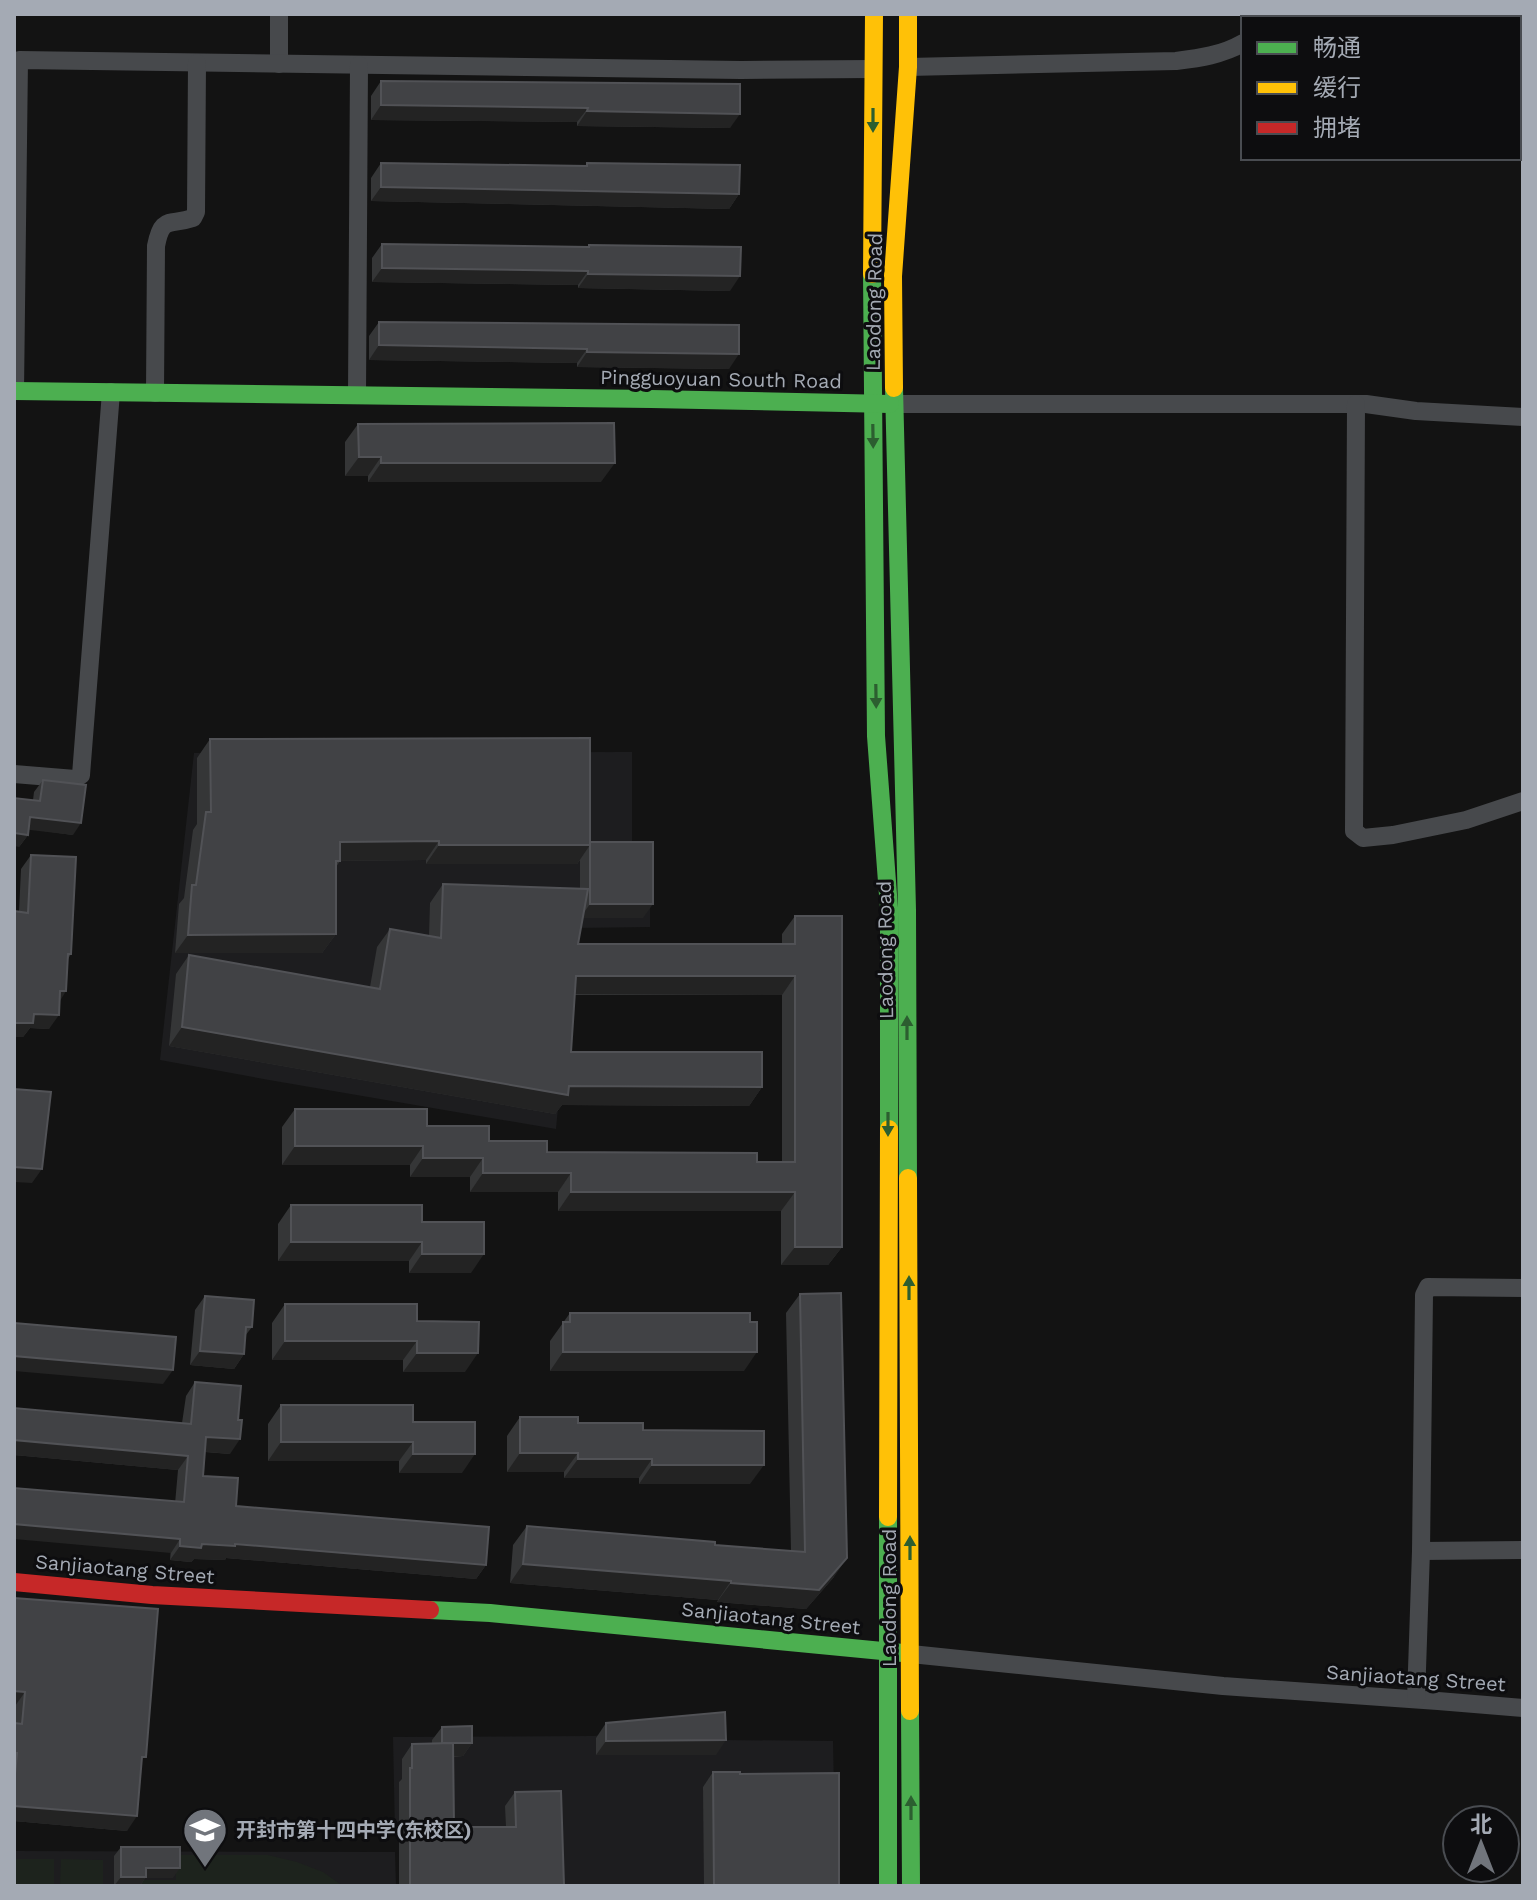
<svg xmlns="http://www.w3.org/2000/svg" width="1537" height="1900" font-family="'Work Sans','Noto Sans SC',sans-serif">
	<rect width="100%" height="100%" fill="#131313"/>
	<g fill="#1d1d1f">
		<polygon points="632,752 632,850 650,851 650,927 575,928 556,1129 269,1080 160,1060 194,753"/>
		<polygon points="719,1724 720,1740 833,1741 836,1886 511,1886 510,1837 395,1835 393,1737 593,1736"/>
		<polygon points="14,1851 395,1852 396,1886 14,1886"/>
	</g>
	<g fill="#1d231d">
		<polygon points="176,1855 268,1855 297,1862 323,1872 343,1886 140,1886 140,1880 176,1880"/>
		<rect x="14" y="1859" width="40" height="27"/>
		<polygon points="61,1859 103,1860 103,1886 60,1886"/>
	</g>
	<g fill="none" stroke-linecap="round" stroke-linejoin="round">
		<g stroke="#47494c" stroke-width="18">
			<polyline points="1262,18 1265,14"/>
			<polyline points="279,64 279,14"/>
			<path d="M 908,67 L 1176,61 C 1200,58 1222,55 1243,43"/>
			<polyline points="15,391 19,60 741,70 873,69"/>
			<path d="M 155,393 L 156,246 C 162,215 169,226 193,218 L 196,212 L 197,63"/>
			<polyline points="357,395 359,65"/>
			<polyline points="894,404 1366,404 1416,411 1523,417"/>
			<polyline points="1356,404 1354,831 1363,838 1393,835 1466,820 1523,801"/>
			<polyline points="14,774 75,779 81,775 111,392"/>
			<polyline points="1421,1551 1523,1550"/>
			<polyline points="911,1654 1223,1686 1438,1701 1523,1708"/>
			<polyline points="1416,1699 1421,1551 1424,1295 1428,1287 1523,1288"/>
		</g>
		<g stroke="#4caf50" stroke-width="18">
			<polyline points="872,274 876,736 889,908 889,1129"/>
			<polyline points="894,388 907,910 908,1178"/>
			<polyline points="14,391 651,399 890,404"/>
			<polyline points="430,1610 490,1613 903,1653"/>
			<polyline points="910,1711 911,1886"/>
			<polyline points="888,1886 888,1517"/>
		</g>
		<g stroke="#ffc107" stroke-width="18">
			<polyline points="872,274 874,14"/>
			<polyline points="894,388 893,276 908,67 908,14"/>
			<polyline points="908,1178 910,1711"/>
			<polyline points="888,1517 889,1129"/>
		</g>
		<polyline stroke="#c62828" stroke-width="18" points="14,1582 152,1595 430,1610"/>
	</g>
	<g fill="#353637">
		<polygon points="381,81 740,84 730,128 577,126 577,122 371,120 371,96"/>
		<polygon points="381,163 585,166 587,163 739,194 729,209 371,201 371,178"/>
		<polygon points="382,244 587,247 589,245 730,291 578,288 578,285 372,282 372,258"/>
		<polygon points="379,322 739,325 729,369 577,367 577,363 369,360 369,336"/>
		<polygon points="358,424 601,482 368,482 368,476 345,476 345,442"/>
		<polygon points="210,739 590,842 643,918 583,918 578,944 782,944 782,934 795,916 842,1247 828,1265 781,1265 781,1211 558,1211 558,1192 470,1192 470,1177 410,1177 410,1165 282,1165 282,1127 295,1109 427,1126 489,1141 547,1152 757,1162 782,1162 782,995 575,995 571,1052 762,1087 749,1106 562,1105 555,1114 169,1046 176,974 189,955 370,987 377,947 390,929 429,936 430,903 443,884 580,889 580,860 577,864 426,864 426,860 340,861 336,867 336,934 322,953 175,953 179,904 184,898 193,830 197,824 197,758"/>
		<polygon points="43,780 73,835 29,829 28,835 19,847 33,800 34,792"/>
		<polygon points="31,855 71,954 68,959 59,1002 49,1029 30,1028 23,1037 14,1037 14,911 19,912 21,869"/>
		<polygon points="291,1205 422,1222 471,1273 409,1273 409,1261 278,1261 278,1224"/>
		<polygon points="800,1294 834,1577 806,1609 717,1602 718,1600 510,1583 513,1545 527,1526 715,1545 791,1551 786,1313"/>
		<polygon points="205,1296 252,1327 245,1336 244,1354 234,1369 190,1365 195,1310"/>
		<polygon points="285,1304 417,1321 465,1372 403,1372 403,1360 272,1360 272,1323"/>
		<polygon points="570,1313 744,1371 550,1371 550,1341"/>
		<polygon points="195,1382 230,1454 205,1452 203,1476 236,1506 486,1565 476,1579 226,1558 225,1560 194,1559 191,1562 170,1560 178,1470 14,1455 14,1408 182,1423 186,1396"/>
		<polygon points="281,1405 413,1422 462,1473 399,1473 399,1461 268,1461 268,1424"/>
		<polygon points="520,1417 643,1430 750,1484 639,1484 639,1478 564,1478 564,1472 507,1472 507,1436"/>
		<polygon points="14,1598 142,1763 127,1831 14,1821"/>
		<polygon points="606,1723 716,1755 596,1755 596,1738"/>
		<polygon points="442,1727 472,1743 463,1756 454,1757 454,1827 506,1827 505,1806 515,1792 564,1886 399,1886 399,1782 402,1779 402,1759 412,1744 432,1744 432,1740"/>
		<polygon points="713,1772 740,1774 839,1886 704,1886 703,1787"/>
		<polygon points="121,1847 173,1878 145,1878 140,1886 114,1886 114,1856"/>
	</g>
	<g fill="#232323">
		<polygon points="381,105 588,108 577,122 371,120"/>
		<polygon points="587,111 740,114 730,128 577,126"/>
		<polygon points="381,187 739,194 729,209 371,201"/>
		<polygon points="382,268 588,271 578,285 372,282"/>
		<polygon points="588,274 740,276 730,291 578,288"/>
		<polygon points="379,345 587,349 577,363 369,360"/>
		<polygon points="587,352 739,354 729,369 577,367"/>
		<polygon points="359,457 381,457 368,476 345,476"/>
		<polygon points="381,463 615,463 601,482 368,482"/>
		<polygon points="30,817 81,823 73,835 22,829"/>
		<polygon points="14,833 28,835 19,847 14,846"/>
		<polygon points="439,841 426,860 327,861 340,842"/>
		<polygon points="439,845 590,845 577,864 426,864"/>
		<polygon points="590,904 653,904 643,918 580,918"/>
		<polygon points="336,934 322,953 175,953 188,935"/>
		<polygon points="576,976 795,976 782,995 563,994"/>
		<polygon points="60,991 66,991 57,1006"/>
		<polygon points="34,1014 59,1015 49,1029 30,1028 23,1037 14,1037 14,1023"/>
		<polygon points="182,1027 569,1086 762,1087 749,1106 562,1105 555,1114 169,1046"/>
		<polygon points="295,1146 423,1146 410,1165 282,1165"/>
		<polygon points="423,1158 483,1158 470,1177 410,1177"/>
		<polygon points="14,1167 42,1169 32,1183 14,1182"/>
		<polygon points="483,1173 571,1173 558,1192 470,1192"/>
		<polygon points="571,1192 795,1192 781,1211 558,1211"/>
		<polygon points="291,1242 422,1242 409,1261 278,1261"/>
		<polygon points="795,1247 842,1247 828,1265 781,1265"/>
		<polygon points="422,1254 484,1254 471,1273 409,1273"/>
		<polygon points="285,1341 417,1341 403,1360 272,1360"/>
		<polygon points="200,1351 244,1354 234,1369 190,1365"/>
		<polygon points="563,1352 757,1352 744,1371 550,1371"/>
		<polygon points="417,1353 478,1353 465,1372 403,1372"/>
		<polygon points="14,1356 173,1370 163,1384 14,1371"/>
		<polygon points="206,1437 240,1439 230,1454 197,1451"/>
		<polygon points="14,1440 188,1456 178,1470 14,1455"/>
		<polygon points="281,1442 413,1442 399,1461 268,1461"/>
		<polygon points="520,1453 578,1453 564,1472 507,1472"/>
		<polygon points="413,1454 475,1454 462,1473 399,1473"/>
		<polygon points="578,1459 652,1459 639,1478 564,1478"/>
		<polygon points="652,1465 764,1465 750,1484 639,1484"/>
		<polygon points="14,1524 180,1539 171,1553 14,1539"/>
		<polygon points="202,1544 235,1544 486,1565 476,1579 226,1558 225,1560 194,1559 191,1562 170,1560 180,1546"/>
		<polygon points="847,1558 834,1577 806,1609 717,1602 731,1583"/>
		<polygon points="523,1564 731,1581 718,1600 510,1583"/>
		<polygon points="14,1691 25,1692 15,1706 14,1706"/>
		<polygon points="726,1740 716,1755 596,1755 606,1741"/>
		<polygon points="442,1743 472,1743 463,1756 433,1757"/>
		<polygon points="14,1806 137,1816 127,1831 14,1821"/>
		<polygon points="146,1868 180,1868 173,1878 145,1878 140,1886 114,1886 121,1877"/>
	</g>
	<g fill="#414245" stroke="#515256" stroke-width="2">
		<polygon points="381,81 740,84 740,114 587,111 588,108 381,105"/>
		<polygon points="381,163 587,166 587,163 740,165 739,194 381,187"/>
		<polygon points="382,244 589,247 589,245 741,247 740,276 588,274 588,271 382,268"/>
		<polygon points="379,322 739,325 739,354 587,352 587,349 379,345"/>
		<polygon points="614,423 615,463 381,463 381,457 359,457 358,424"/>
		<polygon points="590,738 590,845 439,845 439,841 340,842 340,861 336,861 336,934 188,935 192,885 196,885 206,812 211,812 210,739"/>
		<polygon points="43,780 86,785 81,823 30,817 28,835 14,833 14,798 40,801"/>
		<rect x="590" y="842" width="63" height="62"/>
		<polygon points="31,855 76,857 71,954 68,954 66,991 60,991 59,1015 34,1014 33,1023 14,1023 14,911 28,913"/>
		<polygon points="443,884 588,889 578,944 795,944 795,916 842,916 842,1247 795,1247 795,1192 571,1192 571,1173 483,1173 483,1158 423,1158 423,1146 295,1146 295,1109 427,1109 427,1126 489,1126 489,1141 547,1141 547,1152 757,1153 757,1162 795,1162 795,976 576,976 571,1052 762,1052 762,1087 569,1086 568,1095 182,1027 189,955 380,989 390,929 441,938"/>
		<polygon points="14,1089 51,1092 42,1169 14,1167"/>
		<polygon points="291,1205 422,1205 422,1222 484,1222 484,1254 422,1254 422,1242 291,1242"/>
		<polygon points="841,1293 847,1558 819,1590 731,1583 731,1581 523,1564 527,1526 715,1542 715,1545 805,1552 800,1294"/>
		<polygon points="205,1296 254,1300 252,1327 246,1327 244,1354 200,1351"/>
		<polygon points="285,1304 417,1304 417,1321 479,1322 478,1353 417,1353 417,1341 285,1341"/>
		<polygon points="570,1313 750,1313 750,1322 757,1322 757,1352 563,1352 563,1322 570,1322"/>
		<polygon points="14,1323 176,1337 173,1370 14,1356"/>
		<polygon points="195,1382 241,1386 238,1420 242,1420 240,1439 206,1437 203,1476 238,1478 236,1506 489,1527 486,1565 235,1544 235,1546 202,1544 201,1548 180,1546 180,1539 14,1524 14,1488 184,1502 188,1456 14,1440 14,1408 191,1424"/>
		<polygon points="281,1405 413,1405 413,1422 475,1422 475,1454 413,1454 413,1442 281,1442"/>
		<polygon points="520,1417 578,1417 578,1423 643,1423 643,1430 764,1431 764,1465 652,1465 652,1459 578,1459 578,1453 520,1453"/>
		<polygon points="14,1598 158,1609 146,1757 142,1757 137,1816 14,1806 14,1785 17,1753 14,1753 14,1723 22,1724 25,1692 14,1691"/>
		<polygon points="725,1712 726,1740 606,1741 606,1723"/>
		<polygon points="472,1726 472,1743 442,1743 442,1727"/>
		<polygon points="453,1743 454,1827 516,1827 515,1792 561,1791 564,1886 410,1886 410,1768 412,1768 412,1744"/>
		<polygon points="713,1772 740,1772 740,1774 839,1773 839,1886 714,1886"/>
		<polygon points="121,1847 180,1847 180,1868 146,1868 146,1877 121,1877"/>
	</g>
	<defs><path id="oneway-solid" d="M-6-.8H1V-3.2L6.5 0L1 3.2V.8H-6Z" transform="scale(2)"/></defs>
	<g fill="#2c5e30">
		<use href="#oneway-solid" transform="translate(873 120) rotate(90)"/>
		<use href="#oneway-solid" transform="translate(873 436) rotate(89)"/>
		<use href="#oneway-solid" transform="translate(876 696) rotate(89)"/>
		<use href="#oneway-solid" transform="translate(907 1028) rotate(-90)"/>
		<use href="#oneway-solid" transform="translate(888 1124) rotate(90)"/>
		<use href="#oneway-solid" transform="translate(909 1288) rotate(-90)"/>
		<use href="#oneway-solid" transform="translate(910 1548) rotate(-90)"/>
		<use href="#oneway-solid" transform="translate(911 1808) rotate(-90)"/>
	</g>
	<defs>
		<g id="school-pin" transform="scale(2.3)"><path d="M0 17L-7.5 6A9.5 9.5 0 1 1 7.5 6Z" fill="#71757c" stroke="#0d0d0f"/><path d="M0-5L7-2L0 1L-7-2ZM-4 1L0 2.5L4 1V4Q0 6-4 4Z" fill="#fff"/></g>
	</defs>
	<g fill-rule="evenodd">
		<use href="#school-pin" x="205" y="1830"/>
	</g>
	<g text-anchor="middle" stroke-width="6" stroke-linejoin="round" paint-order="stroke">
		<g font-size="20" fill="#a4aab4" stroke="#0d0d0f">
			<text transform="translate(874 302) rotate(-89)" y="7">Laodong Road</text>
			<text transform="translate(721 379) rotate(1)" y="7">Pingguoyuan South Road</text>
			<text transform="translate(885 950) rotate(-91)" y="7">Laodong Road</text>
			<text transform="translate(125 1569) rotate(5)" y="7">Sanjiaotang Street</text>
			<text transform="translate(889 1598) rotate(-90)" y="7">Laodong Road</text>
			<text transform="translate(771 1618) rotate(6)" y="7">Sanjiaotang Street</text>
			<text transform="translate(1416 1678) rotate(4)" y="7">Sanjiaotang Street</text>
		</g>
		<g font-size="20" font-weight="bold" fill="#a4aab4" stroke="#0d0d0f" text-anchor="start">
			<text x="236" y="1837">开封市第十四中学(东校区)</text>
		</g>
	</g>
	<rect width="1537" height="1900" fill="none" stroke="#a4aab4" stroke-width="32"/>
	<rect x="1241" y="16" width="280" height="144" fill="#0d0d0f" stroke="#494c51" stroke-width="2"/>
	<rect x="1257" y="42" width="40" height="12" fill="#4caf50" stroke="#494c51" stroke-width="2"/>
	<text x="1313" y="56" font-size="24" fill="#a4aab4">畅通</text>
	<rect x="1257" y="82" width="40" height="12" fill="#ffc107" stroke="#494c51" stroke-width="2"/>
	<text x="1313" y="96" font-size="24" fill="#a4aab4">缓行</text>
	<rect x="1257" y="122" width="40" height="12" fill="#c62828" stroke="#494c51" stroke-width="2"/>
	<text x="1313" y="136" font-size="24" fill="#a4aab4">拥堵</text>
	<g transform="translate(1481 1844)"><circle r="38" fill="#0d0d0f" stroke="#494c51" stroke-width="2"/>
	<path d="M0-6L14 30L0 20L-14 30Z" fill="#71757c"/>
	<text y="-12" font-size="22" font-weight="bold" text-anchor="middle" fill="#a4aab4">北</text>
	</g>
</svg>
